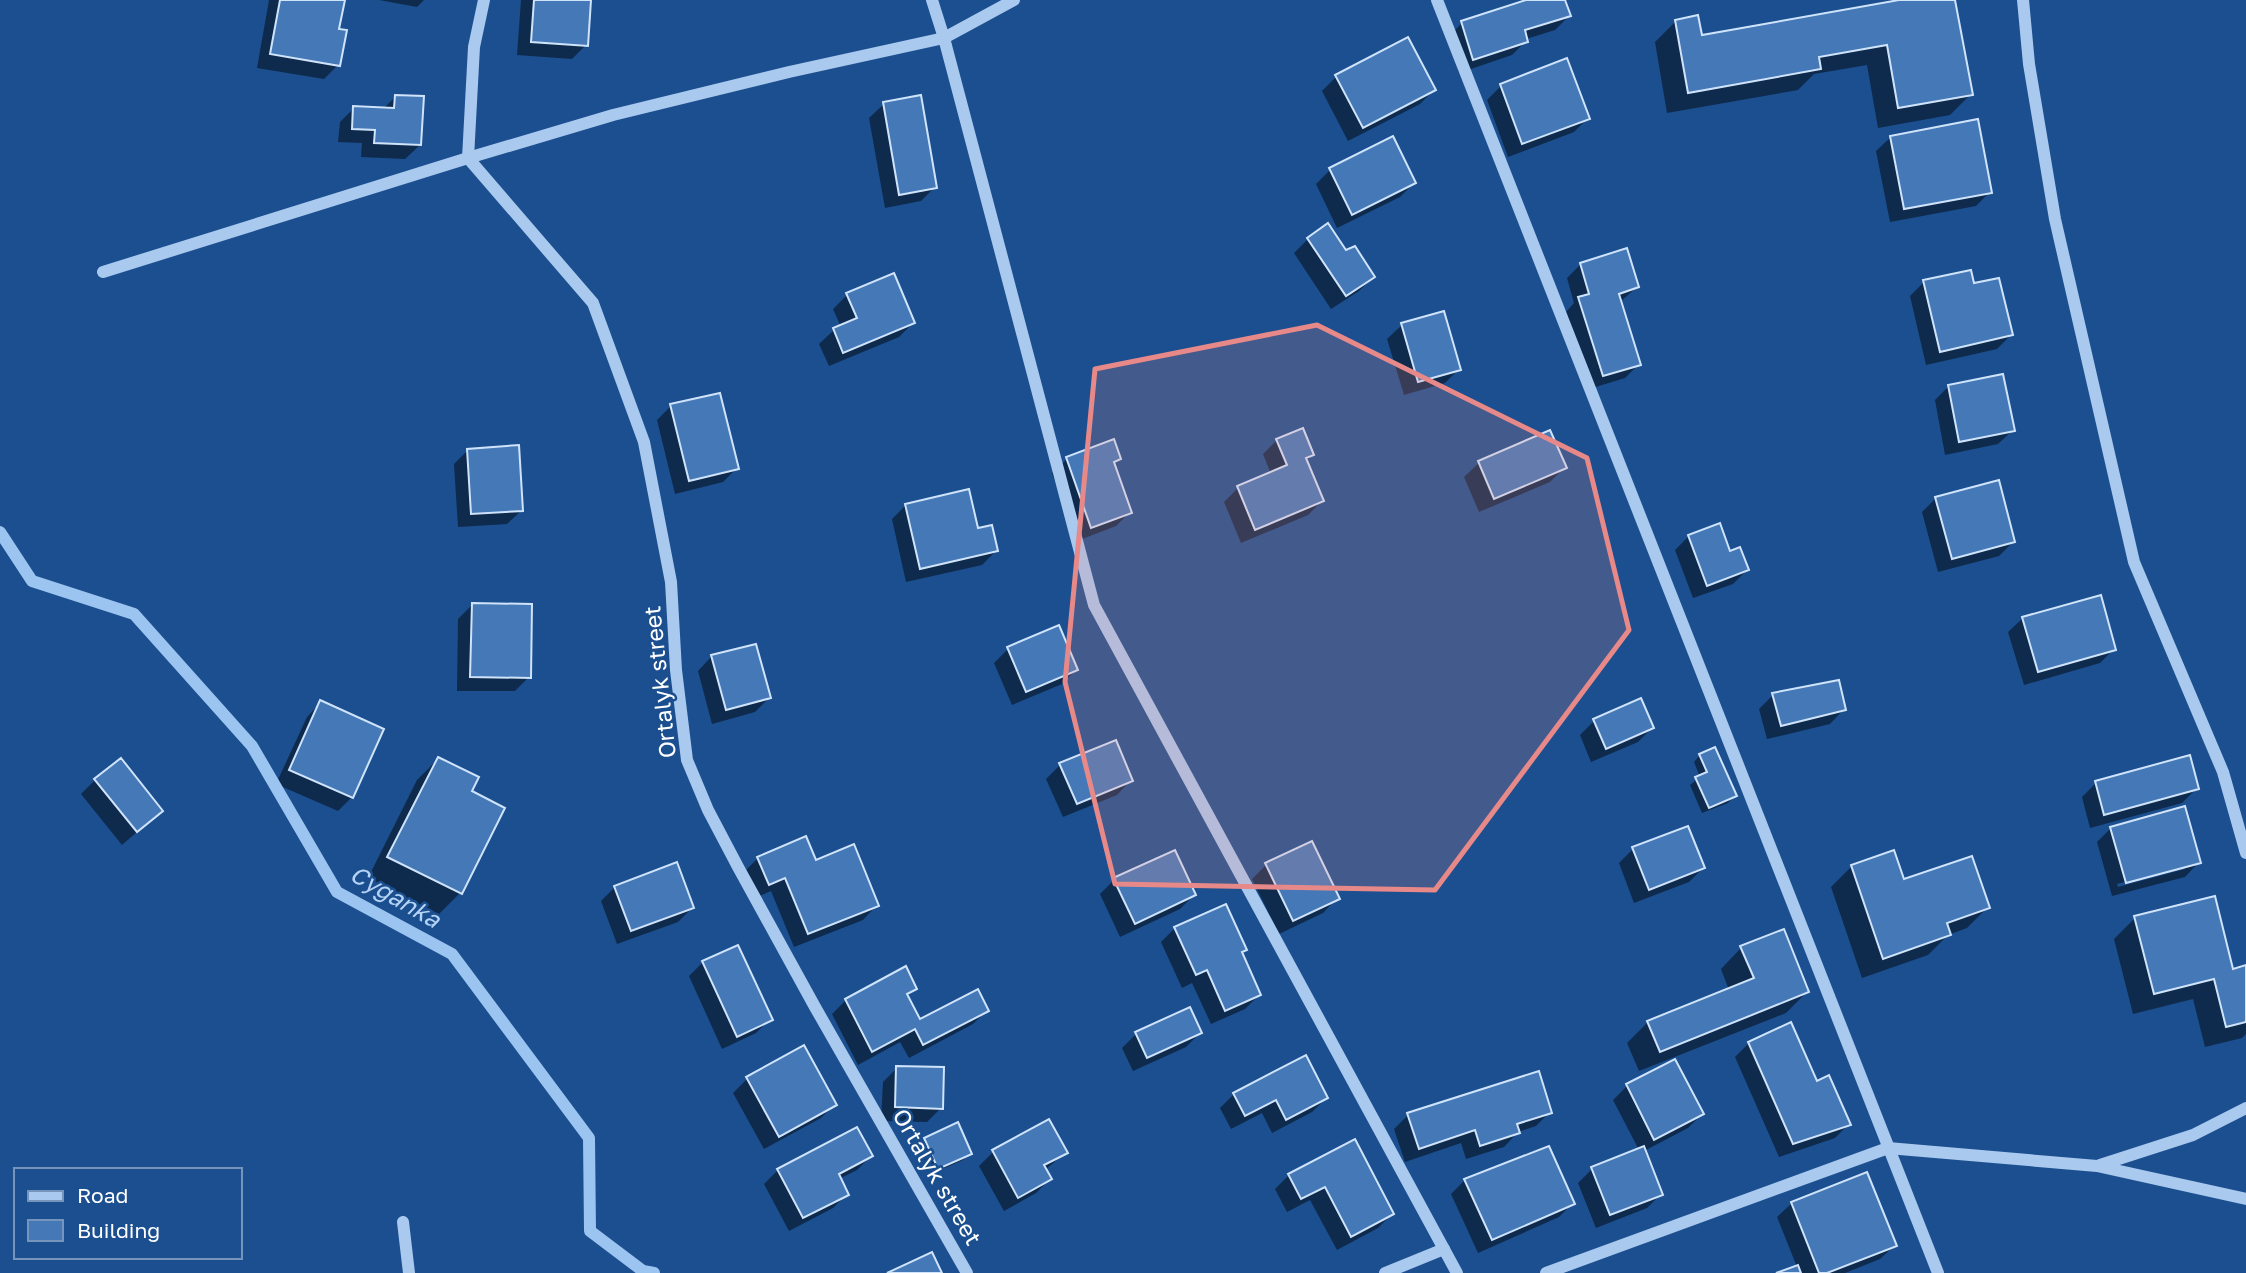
<svg xmlns="http://www.w3.org/2000/svg" width="2246" height="1273" font-family="'Golos Text',sans-serif">
	<rect width="100%" height="100%" fill="#1b4f8f"/>
	<g fill="#0007" fill-rule="evenodd">
		<polygon points="269,0 343,0 337,31 338,65 324,79 257,68"/>
		<polygon points="379,0 424,0 417,7"/>
		<polygon points="521,0 589,0 586,45 572,59 517,55"/>
		<polygon points="1532,0 1564,0 1569,16 1555,30 1526,39 1526,41 1512,55 1459,73 1448,37 1462,23"/>
		<polygon points="1909,0 1954,0 1971,94 1950,115 1878,128 1867,65 1814,74 1798,90 1667,113 1655,42 1676,21 1700,37"/>
		<polygon points="1407,39 1434,90 1420,104 1348,141 1322,91 1336,77"/>
		<polygon points="1501,86 1588,118 1574,132 1508,157 1487,100"/>
		<polygon points="396,96 420,145 405,159 361,157 362,143 338,142 340,122 354,108 383,109"/>
		<polygon points="884,104 935,187 921,201 885,208 869,118"/>
		<polygon points="1891,137 1990,192 1976,206 1890,222 1876,151"/>
		<polygon points="1330,170 1414,183 1400,197 1337,228 1316,184"/>
		<polygon points="1328,226 1346,253 1373,277 1359,291 1331,309 1294,253 1308,239"/>
		<polygon points="1581,264 1637,287 1620,302 1639,364 1625,378 1589,389 1565,313 1574,303 1567,278"/>
		<polygon points="1924,282 1972,285 2011,335 1997,349 1926,365 1910,296"/>
		<polygon points="847,295 913,323 899,337 829,366 819,344 834,330 841,327 833,309"/>
		<polygon points="1402,325 1459,369 1445,383 1404,395 1387,339"/>
		<polygon points="1949,386 2013,430 1998,444 1945,455 1935,400"/>
		<polygon points="671,406 737,468 723,482 675,494 657,420"/>
		<polygon points="1550,432 1564,468 1550,482 1479,512 1464,477 1479,463"/>
		<polygon points="1277,440 1312,455 1306,462 1322,501 1308,515 1241,543 1224,502 1238,488 1271,474 1263,454"/>
		<polygon points="1112,441 1119,459 1113,465 1130,512 1116,526 1077,541 1052,473 1067,459"/>
		<polygon points="468,450 522,510 507,524 458,527 454,464"/>
		<polygon points="1936,498 2013,542 1999,556 1938,572 1922,512"/>
		<polygon points="906,505 977,530 996,551 982,565 906,582 892,519"/>
		<polygon points="1689,536 1729,553 1747,570 1733,584 1693,598 1675,550"/>
		<polygon points="472,605 529,677 515,691 457,691 458,619"/>
		<polygon points="2023,618 2114,649 2100,663 2024,685 2008,632"/>
		<polygon points="1008,649 1076,670 1062,684 1012,705 994,663"/>
		<polygon points="712,656 769,698 755,712 712,724 698,671"/>
		<polygon points="1773,695 1844,709 1830,724 1767,739 1759,709"/>
		<polygon points="1640,700 1652,728 1638,742 1591,762 1580,735 1594,721"/>
		<polygon points="321,702 352,797 338,811 276,784 307,717"/>
		<polygon points="1700,755 1734,796 1728,803 1702,813 1690,785 1700,777 1694,762"/>
		<polygon points="438,759 470,792 460,893 439,914 368,878 417,780"/>
		<polygon points="1060,765 1131,780 1117,795 1063,817 1046,779"/>
		<polygon points="95,780 161,811 122,845 81,794"/>
		<polygon points="2096,783 2197,788 2182,803 2090,828 2082,797"/>
		<path d="M 2111,828 L 2199,862 L 2185,877 L 2112,896 L 2097,842 ZM 2185,866 L 2185,869 L 2118,887 L 2117,884 Z"/>
		<polygon points="1633,849 1703,868 1689,882 1634,903 1619,863"/>
		<polygon points="758,858 815,863 877,905 863,920 794,947 771,891 755,898 744,872"/>
		<polygon points="1266,865 1337,898 1323,913 1279,934 1252,879"/>
		<polygon points="1852,866 1903,882 1988,907 1967,928 1948,935 1928,955 1862,978 1831,887"/>
		<polygon points="1114,880 1194,895 1180,909 1120,937 1100,894"/>
		<polygon points="615,887 692,908 678,922 617,944 601,901"/>
		<polygon points="2135,918 2232,971 2246,967 2246,1034 2242,1038 2205,1047 2193,999 2133,1014 2114,939"/>
		<polygon points="1175,928 1245,950 1241,954 1259,995 1245,1009 1211,1024 1192,983 1182,988 1161,942"/>
		<polygon points="1741,948 1807,992 1786,1013 1639,1071 1627,1043 1648,1022 1729,990 1721,969"/>
		<polygon points="703,962 770,1019 756,1033 722,1049 689,976"/>
		<polygon points="905,969 915,988 906,997 920,1022 987,1010 973,1024 909,1058 900,1042 858,1065 832,1014 846,1000"/>
		<polygon points="1200,1033 1186,1047 1133,1071 1122,1048 1136,1034"/>
		<polygon points="1749,1043 1816,1083 1849,1124 1835,1138 1779,1157 1735,1057"/>
		<polygon points="897,1068 941,1108 927,1122 881,1121 883,1082"/>
		<polygon points="747,1079 835,1104 821,1118 764,1149 733,1093"/>
		<polygon points="1627,1086 1702,1114 1688,1128 1644,1151 1661,1194 1647,1208 1596,1228 1578,1183 1592,1169 1639,1150 1613,1100"/>
		<polygon points="1234,1094 1326,1098 1312,1112 1272,1133 1262,1113 1231,1129 1220,1108"/>
		<polygon points="1550,1112 1536,1126 1518,1132 1504,1147 1466,1159 1461,1143 1405,1162 1394,1129 1408,1115"/>
		<polygon points="1049,1122 1065,1153 1045,1170 1050,1179 1036,1193 1004,1211 979,1166 993,1152"/>
		<polygon points="925,1140 970,1153 963,1160 931,1174 918,1146"/>
		<polygon points="1354,1141 1392,1214 1378,1228 1337,1250 1310,1200 1287,1212 1275,1189 1289,1175"/>
		<polygon points="871,1156 857,1170 839,1179 847,1194 833,1208 789,1231 764,1184 778,1170"/>
		<polygon points="1465,1180 1573,1203 1559,1217 1478,1253 1451,1194"/>
		<polygon points="1792,1203 1895,1245 1880,1259 1845,1273 1781,1273 1797,1267 1777,1217"/>
	</g>
	<g fill="none" stroke-linecap="round" stroke-linejoin="round">
		<polyline stroke="#9cc4f0" stroke-width="12" points="0,532 32,581 134,614 252,746 337,892 452,954 589,1138 590,1231 643,1271 654,1273"/>
	</g>
	<g fill="#4478b7" stroke="#cfe3fa" stroke-width="2">
		<polygon points="280,0 345,0 339,29 347,30 340,66 270,54"/>
		<polygon points="534,0 591,0 588,46 531,42"/>
		<polygon points="1526,0 1565,0 1571,16 1525,30 1528,42 1473,60 1461,21"/>
		<polygon points="1899,0 1955,0 1973,95 1898,108 1887,45 1819,57 1821,69 1688,93 1675,20 1698,15 1702,35"/>
		<polygon points="1408,37 1436,90 1363,128 1335,75"/>
		<polygon points="1567,58 1590,119 1522,144 1500,84"/>
		<polygon points="395,95 424,96 421,145 374,143 375,130 352,129 353,106 394,108"/>
		<polygon points="921,95 937,188 899,195 883,102"/>
		<polygon points="1978,119 1992,193 1904,209 1890,136"/>
		<polygon points="1393,136 1416,183 1352,215 1329,168"/>
		<polygon points="1328,223 1346,250 1355,246 1375,277 1346,296 1307,238"/>
		<polygon points="1627,248 1639,287 1619,294 1641,365 1603,376 1578,297 1589,294 1580,263"/>
		<polygon points="1971,270 1974,283 1999,278 2013,335 1940,352 1923,280"/>
		<polygon points="894,273 915,323 843,353 833,328 857,318 846,293"/>
		<polygon points="1444,311 1461,370 1418,382 1401,323"/>
		<polygon points="2003,374 2015,431 1959,442 1948,385"/>
		<polygon points="720,393 739,469 689,481 670,404"/>
		<polygon points="1303,428 1314,455 1306,458 1324,501 1255,530 1237,486 1287,465 1276,439"/>
		<polygon points="1550,430 1567,468 1494,499 1478,461"/>
		<polygon points="1114,439 1121,459 1114,462 1132,513 1091,528 1066,457"/>
		<polygon points="519,445 523,511 471,514 467,449"/>
		<polygon points="1999,480 2015,542 1952,559 1935,497"/>
		<polygon points="969,489 978,528 992,525 998,551 920,569 905,504"/>
		<polygon points="1720,523 1730,551 1740,547 1749,570 1707,586 1688,535"/>
		<polygon points="2101,595 2116,650 2038,672 2022,617"/>
		<polygon points="472,603 532,604 531,678 470,677"/>
		<polygon points="1059,625 1078,670 1026,692 1007,647"/>
		<polygon points="756,644 771,698 726,710 711,655"/>
		<polygon points="1839,680 1846,710 1781,726 1772,693"/>
		<polygon points="1641,698 1654,728 1606,749 1593,719"/>
		<polygon points="320,700 384,729 353,798 289,770"/>
		<polygon points="1116,740 1133,781 1077,804 1059,763"/>
		<polygon points="1715,747 1737,796 1709,808 1695,777 1707,772 1699,754"/>
		<polygon points="2190,755 2199,789 2104,815 2095,781"/>
		<polygon points="438,757 479,777 472,791 505,808 462,894 387,857"/>
		<polygon points="121,758 163,811 137,832 94,779"/>
		<polygon points="2185,806 2201,863 2126,883 2110,827"/>
		<polygon points="1688,826 1705,868 1649,890 1632,847"/>
		<polygon points="806,836 816,860 854,844 879,906 808,934 785,878 769,885 757,857"/>
		<polygon points="1312,841 1340,899 1293,921 1265,863"/>
		<polygon points="1175,850 1196,895 1135,924 1113,878"/>
		<polygon points="1894,850 1904,879 1972,856 1990,908 1947,923 1951,935 1883,959 1851,865"/>
		<polygon points="677,862 694,908 631,931 614,886"/>
		<polygon points="2215,896 2233,969 2246,965 2246,1022 2226,1027 2214,979 2154,994 2134,916"/>
		<polygon points="1226,904 1247,950 1242,952 1261,995 1225,1011 1207,970 1196,975 1174,927"/>
		<polygon points="1784,929 1809,992 1660,1052 1647,1021 1754,978 1740,946"/>
		<polygon points="738,945 773,1020 737,1037 702,961"/>
		<polygon points="906,966 917,989 907,994 920,1019 978,989 989,1011 923,1045 915,1029 872,1052 845,999"/>
		<polygon points="1190,1007 1202,1033 1147,1058 1135,1032"/>
		<polygon points="1791,1022 1817,1081 1829,1075 1851,1125 1793,1144 1748,1042"/>
		<polygon points="804,1045 837,1105 779,1137 746,1077"/>
		<polygon points="1306,1055 1328,1098 1286,1120 1276,1100 1245,1116 1233,1093"/>
		<polygon points="1675,1059 1704,1114 1654,1140 1626,1084"/>
		<polygon points="896,1066 944,1067 943,1109 895,1107"/>
		<polygon points="1539,1071 1552,1113 1517,1124 1520,1133 1480,1146 1475,1130 1419,1149 1407,1113"/>
		<polygon points="1049,1119 1068,1153 1044,1165 1052,1179 1018,1198 992,1150"/>
		<polygon points="958,1122 972,1154 938,1169 924,1138"/>
		<polygon points="857,1127 873,1156 839,1174 849,1195 803,1218 777,1169"/>
		<polygon points="1355,1139 1394,1214 1351,1237 1325,1187 1301,1199 1288,1174"/>
		<polygon points="1549,1146 1575,1204 1492,1240 1464,1179"/>
		<polygon points="1644,1146 1663,1195 1610,1215 1591,1167"/>
		<polygon points="1867,1172 1897,1246 1827,1273 1819,1273 1791,1202"/>
		<polygon points="932,1252 942,1273 887,1273"/>
		<polygon points="1798,1265 1801,1273 1776,1273"/>
	</g>
	<g fill="none" stroke-linecap="round" stroke-linejoin="round">
		<g stroke="#a9c9ee" stroke-width="12">
			<polyline points="932,0 944,38 1094,605 1457,1273"/>
			<polyline points="1437,0 1938,1273"/>
			<polyline points="2023,0 2029,64 2055,219 2134,562 2223,772 2246,853"/>
			<polyline points="468,158 593,303 644,442 671,582 676,670 687,760 708,810 738,867 815,1007 967,1273"/>
			<polyline points="468,158 474,47 484,0"/>
			<polyline points="103,272 468,158 613,115 789,72 944,38 1014,0"/>
			<polyline points="2100,1165 2193,1135 2246,1108"/>
			<polyline points="403,1222 409,1273"/>
			<polyline points="1385,1273 1444,1249"/>
			<polyline points="1546,1273 1888,1148 2097,1166 2246,1199"/>
		</g>
	</g>
	<path fill="#e88989" fill-opacity="0.2" stroke="#e88989" stroke-width="5" stroke-linejoin="round" d="M 1317,325 L 1587,458 L 1629,630 L 1435,890 L 1115,884 L 1065,682 L 1095,369 Z"/>
	<g text-anchor="middle" stroke-width="5" stroke-linejoin="round" paint-order="stroke">
		<g font-size="23" fill="#fff" stroke="#1b4f8f">
			<text transform="translate(660 682) rotate(-96)" y="8">Ortalyk street</text>
			<text transform="translate(937 1177) rotate(60)" y="8">Ortalyk street</text>
		</g>
		<g font-size="24" font-style="italic" fill="#b5d3f5" stroke="#1b4f8f">
			<text transform="translate(395 897) rotate(30)" y="8">Cyganka</text>
		</g>
	</g>
	<rect x="14" y="1168" width="228" height="91" fill="#1b4f8f" stroke="#7695bc" stroke-width="2"/>
	<rect x="28" y="1191" width="35" height="10" fill="#a9c9ee" stroke="#7695bc" stroke-width="2"/>
	<text x="77" y="1203" font-size="21" fill="#ffffff">Road</text>
	<rect x="28" y="1220" width="35" height="21" fill="#4478b7" stroke="#7695bc" stroke-width="2"/>
	<text x="77" y="1238" font-size="21" fill="#ffffff">Building</text>
</svg>
